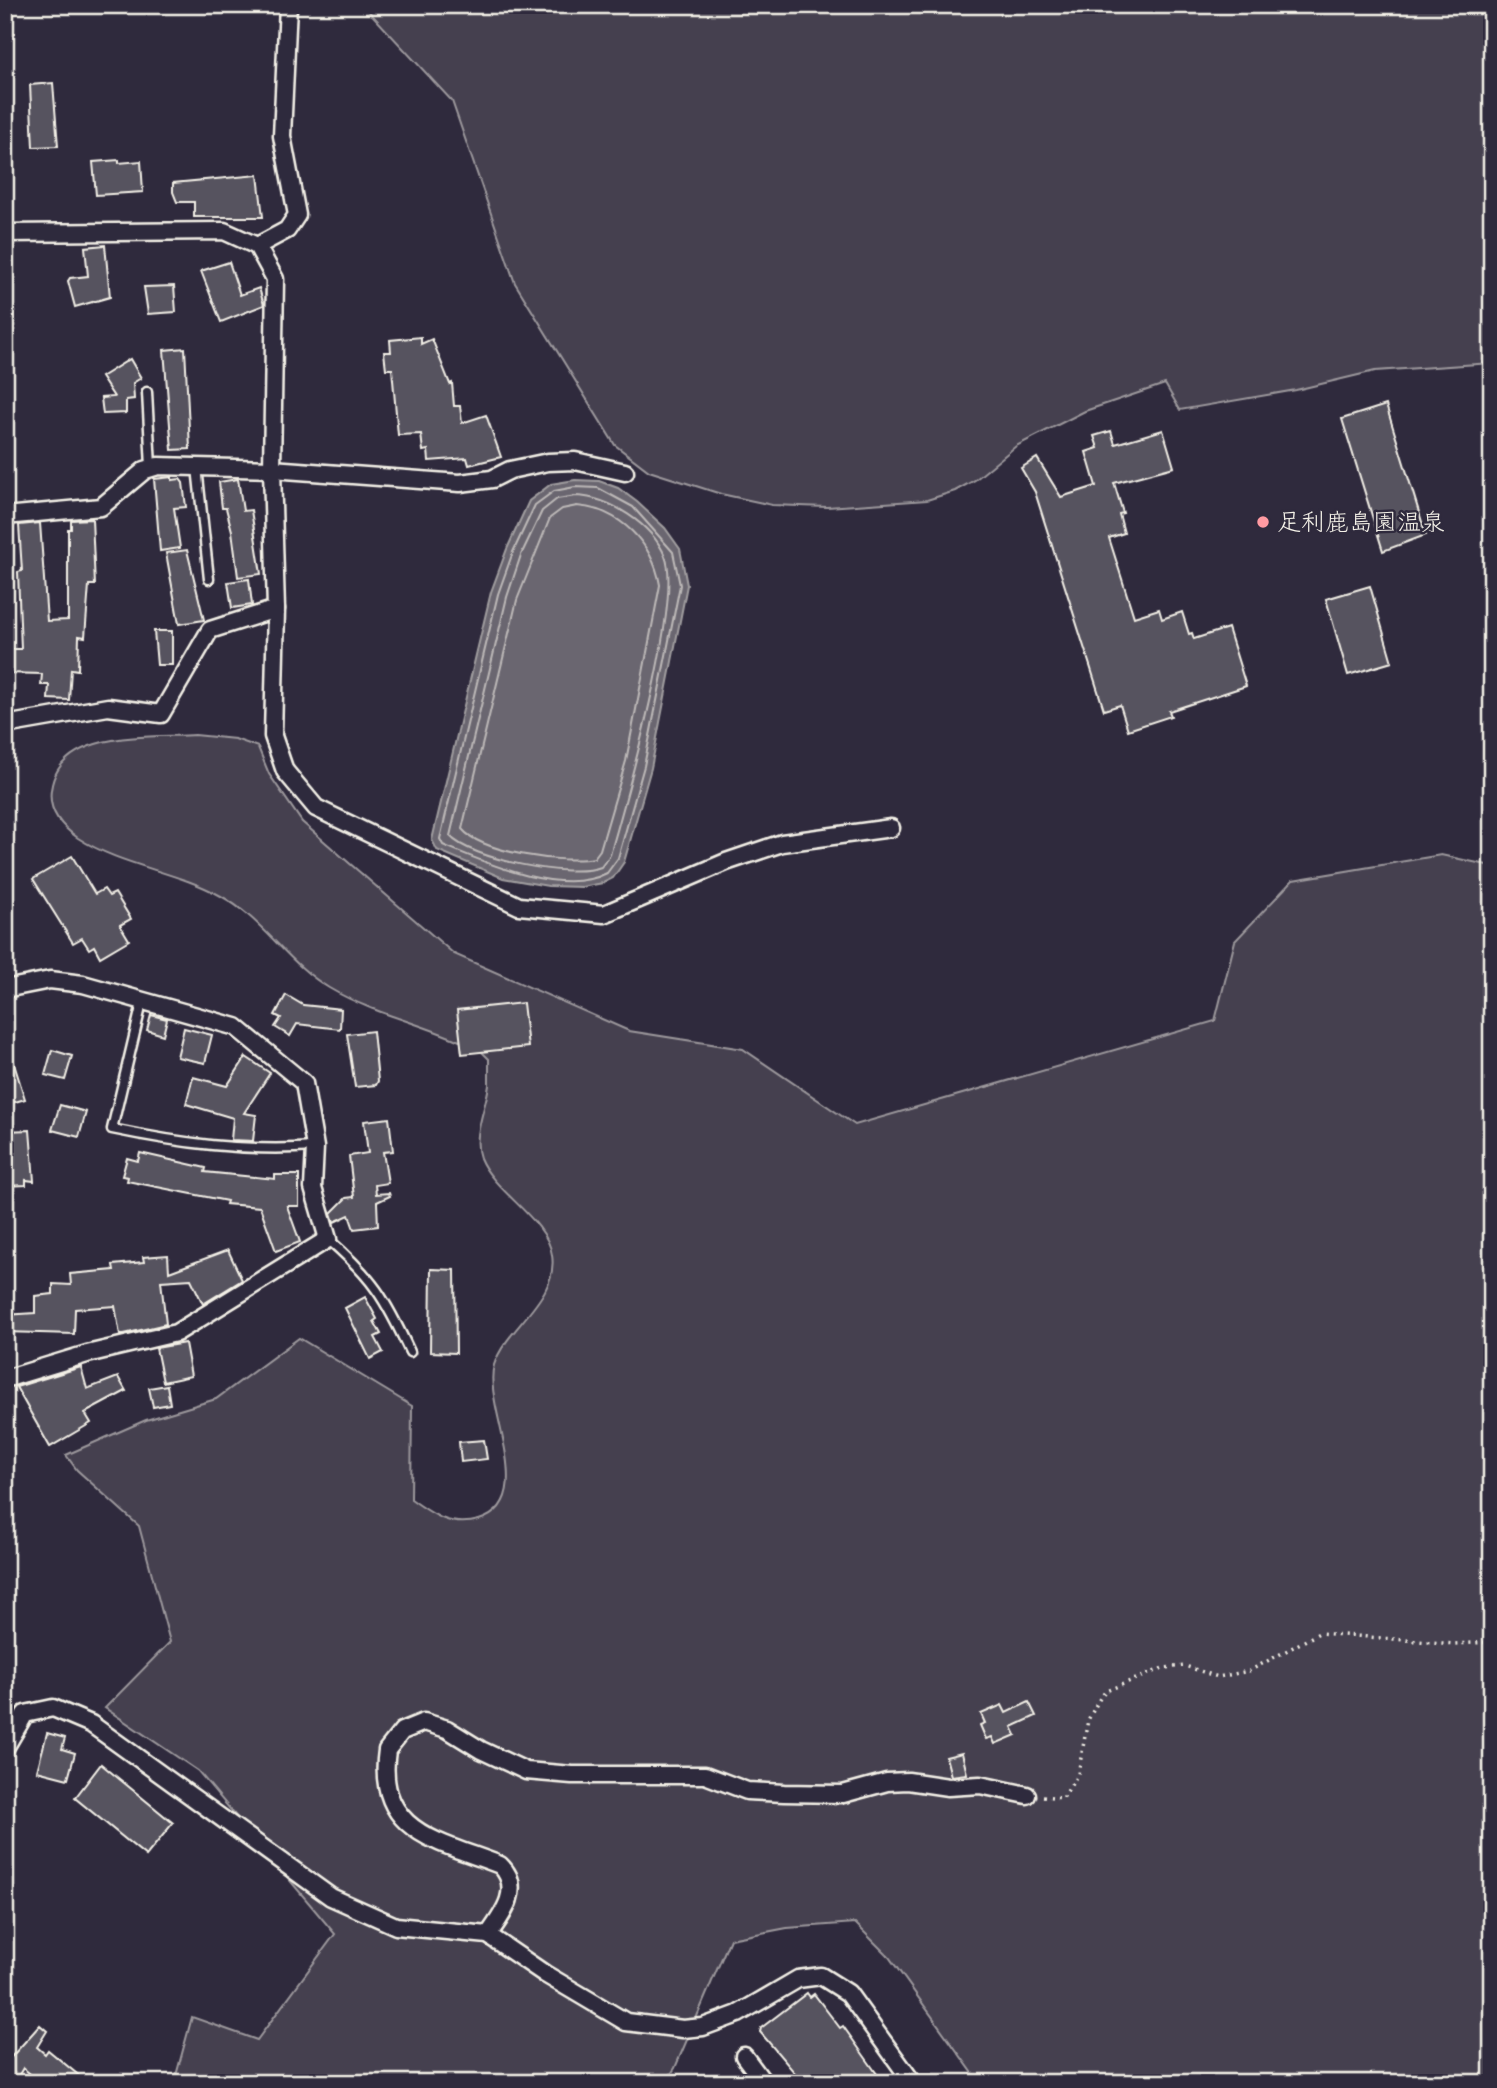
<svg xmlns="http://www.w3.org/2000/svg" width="1497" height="2088" font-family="Mynerve,'Klee One',sans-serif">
	<rect width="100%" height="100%" fill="#2f2a3d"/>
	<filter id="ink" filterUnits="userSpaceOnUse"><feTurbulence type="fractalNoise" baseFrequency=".0143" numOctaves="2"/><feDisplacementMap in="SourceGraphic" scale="14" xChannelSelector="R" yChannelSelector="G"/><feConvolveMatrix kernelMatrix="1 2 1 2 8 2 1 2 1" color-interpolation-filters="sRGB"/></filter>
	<g filter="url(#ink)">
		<g fill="#454050" stroke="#9c989c" stroke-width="2">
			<polygon points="363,5 1492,5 1492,363 1375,371 1296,390 1180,410 1165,384 1085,411 1016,446 975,480 955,491 927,500 827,507 772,505 721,494 649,471 615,445 515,283 452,101"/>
			<path d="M 195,735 L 235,739 L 258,747 L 269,774 L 302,822 L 454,954 L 629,1031 L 743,1049 L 855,1125 L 1215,1021 L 1235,941 L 1293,880 L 1441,855 L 1492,866 L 1492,2083 L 980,2083 L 889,1957 L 855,1923 L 787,1928 L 730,1939 L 675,2068 L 665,2083 L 174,2083 L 192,2017 L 257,2040 L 335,1934 L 198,1771 L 105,1708 L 170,1642 L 139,1526 L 77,1470 L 66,1455 L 146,1420 L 216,1399 L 299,1338 L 412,1406 L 411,1499 C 433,1515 451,1528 479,1520 C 541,1502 482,1405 494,1365 C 506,1327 559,1299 552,1255 C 548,1220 494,1192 480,1158 C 472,1135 486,1108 489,1085 C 489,1077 489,1067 489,1059 L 481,1051 C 432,1025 376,1016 329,988 C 288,964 263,919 221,896 C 176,871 121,866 78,838 C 62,827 48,811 51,790 C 59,729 149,738 195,735 Z"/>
		</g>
		<polygon fill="#6a6670" stroke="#a19ea0" stroke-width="2" points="575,480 599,481 618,488 637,502 665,528 680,549 687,585 651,768 624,862 613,878 603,883 582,887 548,886 503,878 437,850 432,840 491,592 507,549 529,501 551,484"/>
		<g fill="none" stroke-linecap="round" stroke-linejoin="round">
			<g stroke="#bdb9b8" stroke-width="2">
				<path d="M 575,487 L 598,488 L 633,507 L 673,552 L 680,585 L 644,766 L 618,858 L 607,873 C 561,897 486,863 443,845 L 440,839 L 498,594 L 513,552 L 535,505 L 554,491 Z"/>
				<path d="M 576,496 C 609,497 652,524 665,556 C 683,598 625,803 610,855 L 601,867 C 571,879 470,859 450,836 L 507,597 L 521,555 L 542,511 L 557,499 Z"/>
				<path d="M 577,506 C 620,509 653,544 660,585 L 626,761 L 600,850 L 594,858 C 564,864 482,853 462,829 L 517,600 L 550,518 L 562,509 Z"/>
			</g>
		</g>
		<g fill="#56525f" stroke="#f4f1e8" stroke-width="2">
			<polygon points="53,83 58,146 33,147 30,85"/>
			<polygon points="119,160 119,163 141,161 143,192 96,195 93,162"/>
			<polygon points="258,175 263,217 194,217 194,202 177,202 173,192 173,183"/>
			<polygon points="105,245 110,297 75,307 68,281 70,278 88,276 85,247"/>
			<polygon points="229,262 240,295 259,288 264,305 221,322 201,271"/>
			<polygon points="174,286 176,312 148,314 144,287"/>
			<polygon points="421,337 421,344 432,339 450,384 452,383 454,406 460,406 462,423 486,415 501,457 469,465 467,458 429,461 428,450 423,451 421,434 398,435 392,369 386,369 384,352 391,352 390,340"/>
			<polygon points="185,348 190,449 172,450 164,350"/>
			<polygon points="130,359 141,378 133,383 134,399 126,400 126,413 103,414 101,398 114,397 101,377"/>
			<polygon points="1386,405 1426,535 1383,551 1342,419"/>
			<polygon points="1163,430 1174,467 1114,483 1123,513 1119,514 1124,533 1109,538 1134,617 1159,609 1162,619 1182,612 1189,634 1192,633 1194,639 1228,628 1246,686 1169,711 1171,716 1128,730 1120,705 1104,710 1035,492 1021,468 1037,458 1061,497 1096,486 1086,452 1098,448 1094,436 1111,431 1115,444"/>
			<polygon points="172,477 172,480 180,479 183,483 186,507 174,508 180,548 160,551 154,479"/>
			<polygon points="238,479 243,511 251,510 261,574 238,577 232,531 226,508 222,508 219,482"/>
			<polygon points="92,519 95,585 89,585 85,637 79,636 78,670 71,669 69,700 48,699 49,685 41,685 42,674 5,673 5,649 21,649 18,572 22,571 19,525 40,523 47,621 68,620 68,529 71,529 71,520"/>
			<polygon points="187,550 204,620 179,624 166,553"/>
			<polygon points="249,579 252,605 232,608 228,582"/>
			<polygon points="1370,586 1392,662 1348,675 1326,599"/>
			<polygon points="154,631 172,631 172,665 157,665"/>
			<polygon points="72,856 95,894 104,889 109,896 115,893 131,919 120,925 129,940 100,957 94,946 89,949 82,938 73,943 33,879"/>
			<polygon points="286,995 303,1005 341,1009 340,1029 297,1024 290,1036 275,1027 281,1018 275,1015"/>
			<polygon points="523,1003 528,1047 462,1054 457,1010"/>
			<polygon points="151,1015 167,1019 163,1035 147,1030"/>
			<polygon points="184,1028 212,1035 205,1063 177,1057"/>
			<polygon points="373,1031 378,1081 376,1085 355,1087 347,1034"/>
			<polygon points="9,1048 25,1099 5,1105 5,1049"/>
			<polygon points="52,1050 72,1056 65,1080 45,1075"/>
			<polygon points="246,1057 270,1073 244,1113 256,1115 253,1141 231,1140 233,1118 186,1104 193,1077 227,1086"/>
			<polygon points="60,1105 86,1112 79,1137 52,1130"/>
			<polygon points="389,1118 393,1151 383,1152 388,1183 375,1185 376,1194 389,1193 390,1196 377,1202 378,1226 354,1229 349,1215 334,1222 331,1213 346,1198 354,1197 349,1156 368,1153 364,1121"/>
			<polygon points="30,1130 34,1181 26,1180 26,1185 5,1186 5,1131"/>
			<polygon points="140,1153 206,1168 205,1172 275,1179 275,1175 299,1175 299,1206 287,1206 300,1242 276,1251 260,1207 226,1204 227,1201 127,1181 128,1177 122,1176 127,1158 138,1161"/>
			<polygon points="228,1250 242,1280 203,1304 191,1279 161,1281 166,1324 120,1335 115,1306 75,1309 74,1334 5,1332 5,1315 35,1313 35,1296 53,1294 53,1284 71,1285 70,1274 114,1270 113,1265 144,1262 143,1257 168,1255 169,1272"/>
			<polygon points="431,1269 455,1270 456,1353 430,1352"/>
			<polygon points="365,1297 377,1319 374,1321 381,1334 375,1337 383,1352 370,1359 345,1308"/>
			<polygon points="185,1343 191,1376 163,1382 156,1348"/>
			<polygon points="81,1367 87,1389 118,1377 126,1391 85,1413 91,1423 50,1447 16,1387"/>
			<polygon points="167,1385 170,1404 153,1407 149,1388"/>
			<polygon points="484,1440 487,1459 461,1462 459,1442"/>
			<polygon points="1029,1702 1036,1716 1012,1727 1016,1735 995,1744 992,1737 986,1739 980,1725 985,1723 981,1714 1002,1705 1006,1713"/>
			<polygon points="47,1733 65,1738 62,1749 75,1753 68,1779 37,1771"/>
			<polygon points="962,1753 967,1774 951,1776 946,1757"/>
			<polygon points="101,1764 173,1823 146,1856 75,1798"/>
			<polygon points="807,1993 810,1997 814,1994 840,2028 843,2026 877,2074 866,2083 782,2083 795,2073 760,2032 761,2028"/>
			<polygon points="40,2025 47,2031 37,2047 45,2054 48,2050 88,2083 41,2083 23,2068 14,2083 5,2083 5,2064"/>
		</g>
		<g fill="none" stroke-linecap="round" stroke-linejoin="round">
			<g stroke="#f4f1e8" stroke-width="13">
				<g id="lane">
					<polyline points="147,392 151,467"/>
					<polyline points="197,467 209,579"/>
					<path d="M 142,1003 L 112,1129 C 179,1143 245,1152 315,1147"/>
					<path d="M 328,1239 C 373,1278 385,1298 410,1352"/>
				</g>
			</g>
			<g stroke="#f4f1e8" stroke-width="21">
				<g id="street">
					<polyline points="5,233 224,231 257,246 275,279 272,469 276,609 273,736 285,771 316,808 519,906 604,914 726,862 782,843 891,828"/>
					<polyline points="257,246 287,230 297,215 282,136 288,5"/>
					<polyline points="5,516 101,507 145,470 158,466 272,469 460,483 492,479 510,470 548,462 575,461 625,472"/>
					<polyline points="5,725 108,707 161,714 210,630 276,609"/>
					<polyline points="5,989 50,980 83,984 236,1027 304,1083 315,1147 313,1188 328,1239 176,1333 87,1354 5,1379"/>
					<polyline points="5,1748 25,1714 53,1708 91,1724 331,1897 396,1926 488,1935 545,1974 626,2022 683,2029 703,2027 738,2014 798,1979 821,1976 848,1993 913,2083"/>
					<path d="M 488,1935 C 504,1913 523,1887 500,1865 C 439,1841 375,1833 387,1750 L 402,1731 L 424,1722 L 447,1729 L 481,1750 L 526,1771 L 572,1775 L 705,1775 L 747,1791 L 784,1793 L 843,1794 L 887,1782 L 908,1781 L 948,1787 L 980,1785 L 1027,1795"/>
					<polyline points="744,2056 764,2083"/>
				</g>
			</g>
			<polyline stroke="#f4f1e8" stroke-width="3.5" stroke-dasharray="2 5" stroke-linecap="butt" points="1043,1796 1063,1798 1078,1774 1088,1720 1100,1698 1106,1691 1163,1668 1185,1666 1218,1677 1249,1671 1319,1633 1455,1644 1492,1642"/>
			<use href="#lane" stroke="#2f2a3d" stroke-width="8"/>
			<use href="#street" stroke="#2f2a3d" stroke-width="16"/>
		</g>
	</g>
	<circle fill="#ff9aa2" stroke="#2f2a3d" stroke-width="2.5" cx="1263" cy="522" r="7"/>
	<g text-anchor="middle" stroke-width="5" stroke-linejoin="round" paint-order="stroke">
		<g font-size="24" fill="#f4f1e8" stroke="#2f2a3d" text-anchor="start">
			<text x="1277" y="530">足利鹿島園温泉</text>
		</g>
	</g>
	<rect width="1497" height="2088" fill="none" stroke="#2f2a3d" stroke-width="28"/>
	<rect x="14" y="14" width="1469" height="2060" fill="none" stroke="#f4f1e8" stroke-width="2.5" filter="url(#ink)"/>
</svg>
